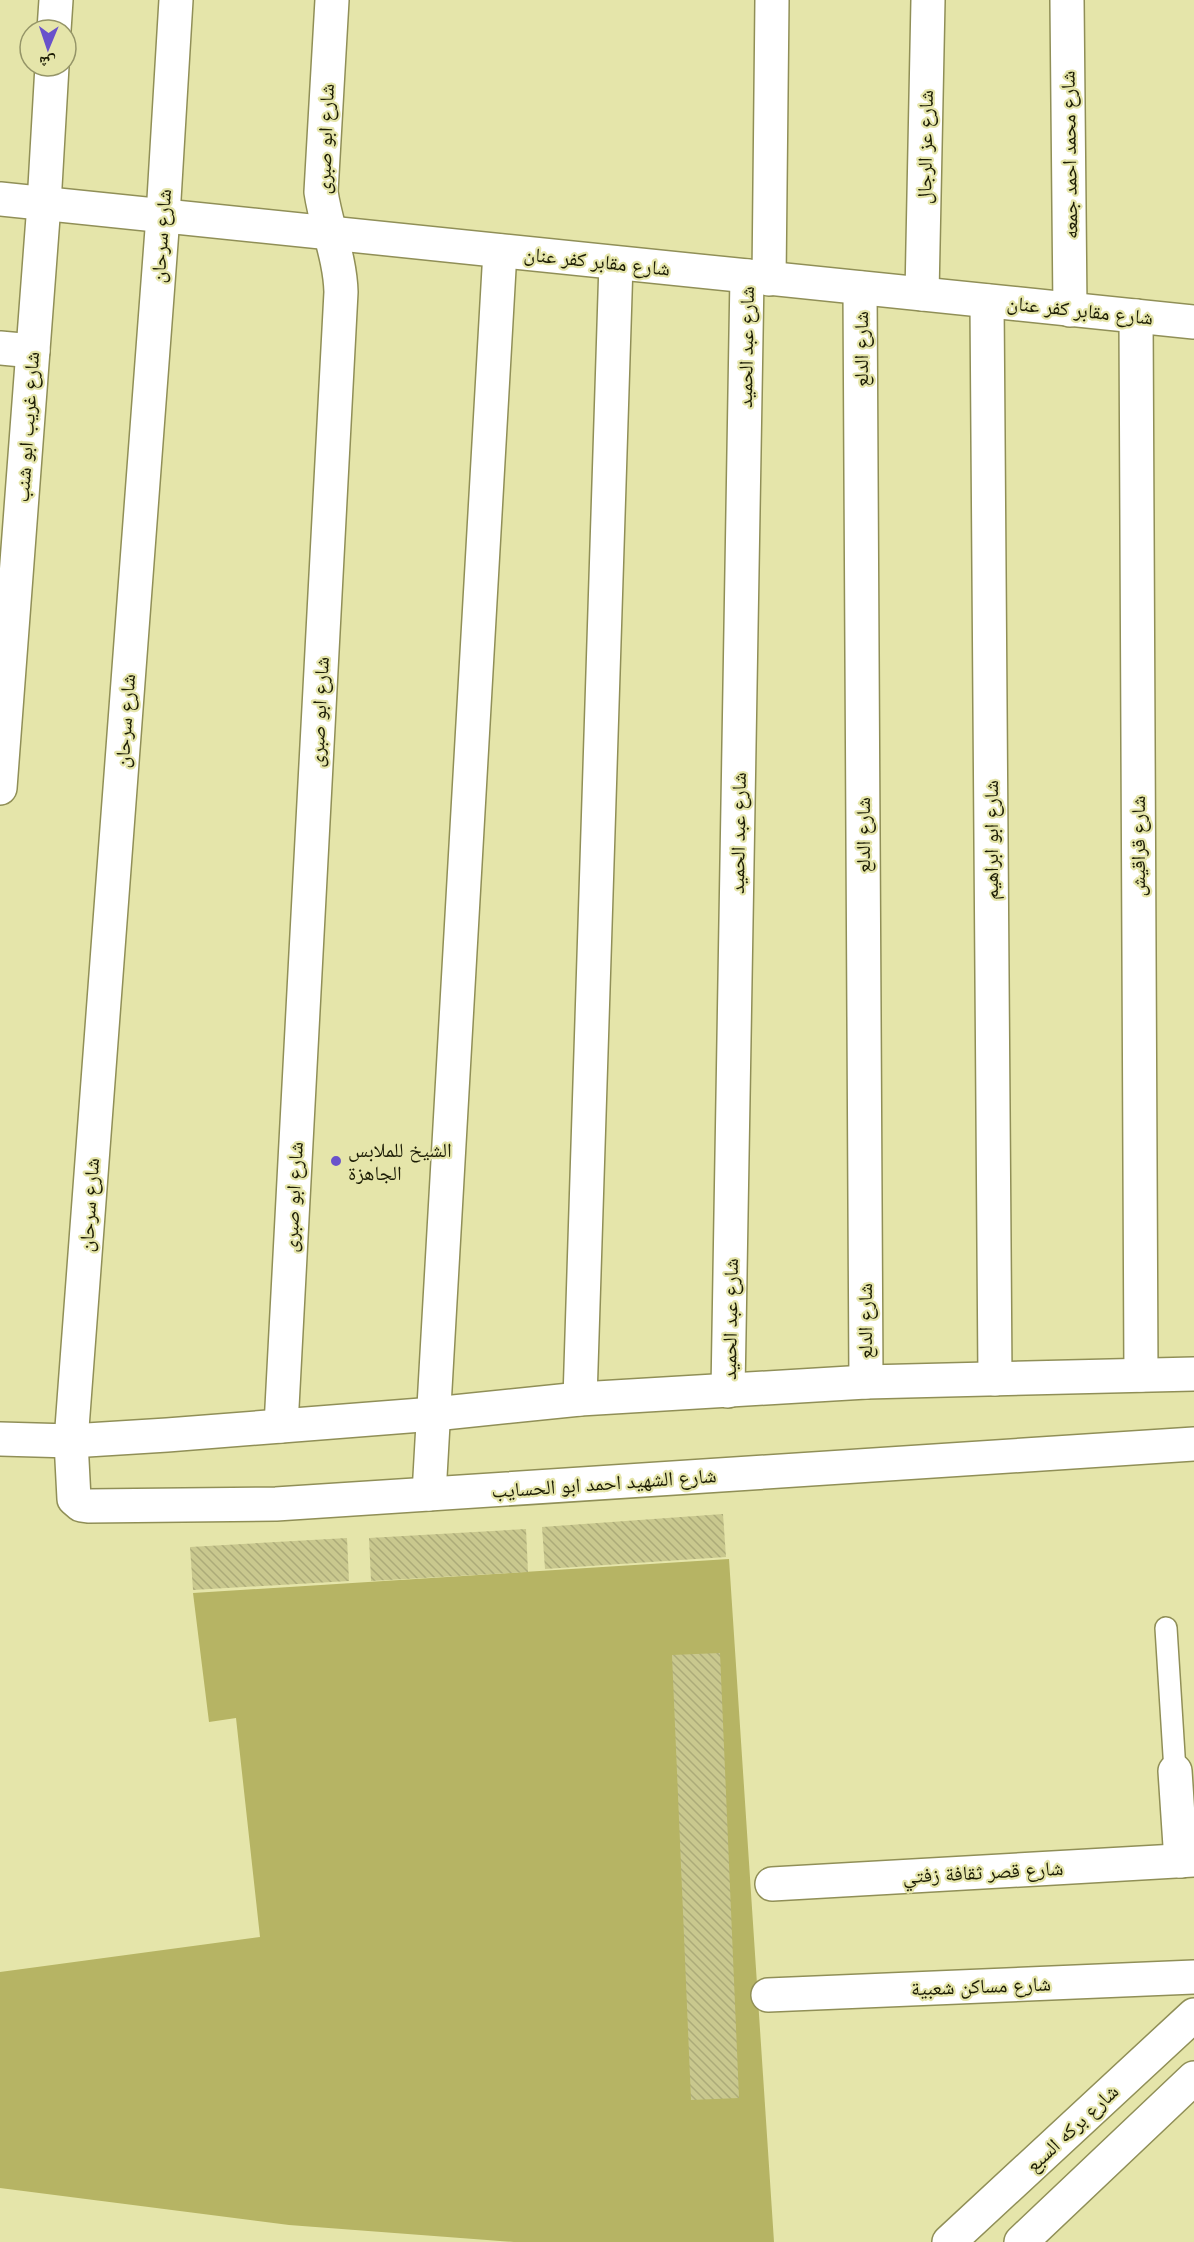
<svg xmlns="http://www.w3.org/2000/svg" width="1194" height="2242" font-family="Arial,'Noto Naskh Arabic',sans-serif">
	<defs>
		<pattern id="building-back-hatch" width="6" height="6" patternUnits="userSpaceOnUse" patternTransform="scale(1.5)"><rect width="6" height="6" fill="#c9c88e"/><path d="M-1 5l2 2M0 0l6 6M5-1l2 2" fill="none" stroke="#acab79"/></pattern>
	</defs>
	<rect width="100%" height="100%" fill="#e5e5aa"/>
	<polygon fill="#b6b464" points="729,1559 774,2242 514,2242 289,2225 0,2188 0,1972 260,1937 236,1718 209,1722 193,1593"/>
	<g fill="url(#building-back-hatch)">
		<polygon points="723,1514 726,1557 545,1569 542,1527"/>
		<polygon points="526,1529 528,1572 371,1581 369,1538"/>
		<polygon points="347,1538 349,1581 193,1590 190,1547"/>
		<polygon points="720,1653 739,2098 691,2100 672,1655"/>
	</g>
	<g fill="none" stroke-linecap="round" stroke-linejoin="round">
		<g stroke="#908f57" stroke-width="24">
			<polyline id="lane" points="1166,1628 1175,1771"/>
		</g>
		<g stroke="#908f57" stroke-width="36">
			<g id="street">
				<polyline points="176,0 163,216 71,1441 74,1499 81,1505 88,1506 276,1504 1194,1444"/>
				<polyline points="1067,0 1070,310"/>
				<polyline points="54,30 56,0"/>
				<polyline points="0,199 1194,322"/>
				<polyline points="769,279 772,0"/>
				<polyline points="860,288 866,1382"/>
				<polyline points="922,294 928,0"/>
				<polyline points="987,301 995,1379"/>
				<polyline points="1136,316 1141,1375"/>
				<polyline points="0,348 33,351"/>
				<polyline points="0,788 44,204 52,66"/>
				<polyline points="728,1391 747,276"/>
				<polyline points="580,1399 616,263"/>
				<path d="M 281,1426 L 341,292 C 340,257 326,226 321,192 L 332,0"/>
				<polyline points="0,1439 71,1441 167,1435 434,1414 580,1399 866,1382 1194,1374"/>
				<polyline points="429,1494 500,251"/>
				<polyline points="1175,1771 1181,1861"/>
				<polyline points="772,1884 1194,1860"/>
				<polyline points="768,1995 1194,1977"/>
			</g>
		</g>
		<g stroke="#908f57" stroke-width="36">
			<g id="secondary">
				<polyline points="949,2242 1194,2015"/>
				<polyline points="1021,2242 1194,2078"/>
			</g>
		</g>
		<use href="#lane" stroke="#fff" stroke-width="21"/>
		<use href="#street" stroke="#fff" stroke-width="33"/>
		<use href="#secondary" stroke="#fff" stroke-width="33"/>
	</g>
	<circle fill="#6952cb" stroke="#e5e5aa" stroke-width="2" cx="336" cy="1161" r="6"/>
	<g text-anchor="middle" stroke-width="4.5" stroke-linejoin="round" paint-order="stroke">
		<g font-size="20" fill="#1c1c05" stroke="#e5e5aa">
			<text transform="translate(325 139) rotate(-88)" y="7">شارع ابو صبرى</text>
			<text transform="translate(925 147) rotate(-89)" y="7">شارع عز الرجال</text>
			<text transform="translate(1069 155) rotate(-91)" y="7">شارع محمد احمد جمعه</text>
			<text transform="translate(161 236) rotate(-86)" y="7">شارع سرحان</text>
			<text transform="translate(597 261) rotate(6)" y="7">شارع مقابر كفر عنان</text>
			<text transform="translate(1080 310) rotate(6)" y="7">شارع مقابر كفر عنان</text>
			<text transform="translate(746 347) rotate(-89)" y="7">شارع عبد الحميد</text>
			<text transform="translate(861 349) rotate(-90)" y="7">شارع الدلع</text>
			<text transform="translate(27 427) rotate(-86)" y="7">شارع غريب ابو شنب</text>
			<text transform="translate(319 712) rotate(-87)" y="7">شارع ابو صبرى</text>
			<text transform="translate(125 721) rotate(-86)" y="7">شارع سرحان</text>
			<text transform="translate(738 833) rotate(-89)" y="7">شارع عبد الحميد</text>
			<text transform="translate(863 835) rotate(-90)" y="7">شارع الدلع</text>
			<text transform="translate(991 840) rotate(-90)" y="7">شارع ابو ابراهيم</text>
			<text transform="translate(1138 846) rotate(-90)" y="7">شارع قراقيش</text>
			<text transform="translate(293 1197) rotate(-87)" y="7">شارع ابو صبرى</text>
			<text transform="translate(89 1205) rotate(-86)" y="7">شارع سرحان</text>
			<text transform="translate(730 1319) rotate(-89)" y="7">شارع عبد الحميد</text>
			<text transform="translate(865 1321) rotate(-90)" y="7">شارع الدلع</text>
			<text transform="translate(604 1483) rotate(-4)" y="7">شارع الشهيد احمد ابو الحسايب</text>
			<text transform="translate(983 1872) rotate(-3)" y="7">شارع قصر ثقافة زفتي</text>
			<text transform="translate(981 1986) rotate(-2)" y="7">شارع مساكن شعبية</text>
			<text transform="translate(1072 2128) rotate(-43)" y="7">شارع بركه السبع</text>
		</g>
		<g font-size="20" fill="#1c1c05" stroke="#e5e5aa" text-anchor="start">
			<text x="348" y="1157">الشيخ للملابس<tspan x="348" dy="23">الجاهزة</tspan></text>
		</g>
	</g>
	<g transform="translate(48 48) rotate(182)"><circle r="28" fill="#e5e5aa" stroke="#959568" stroke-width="1.5"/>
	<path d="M0-4.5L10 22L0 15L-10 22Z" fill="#6952cb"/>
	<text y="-9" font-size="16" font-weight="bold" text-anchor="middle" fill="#1c1c05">ش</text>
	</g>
</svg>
